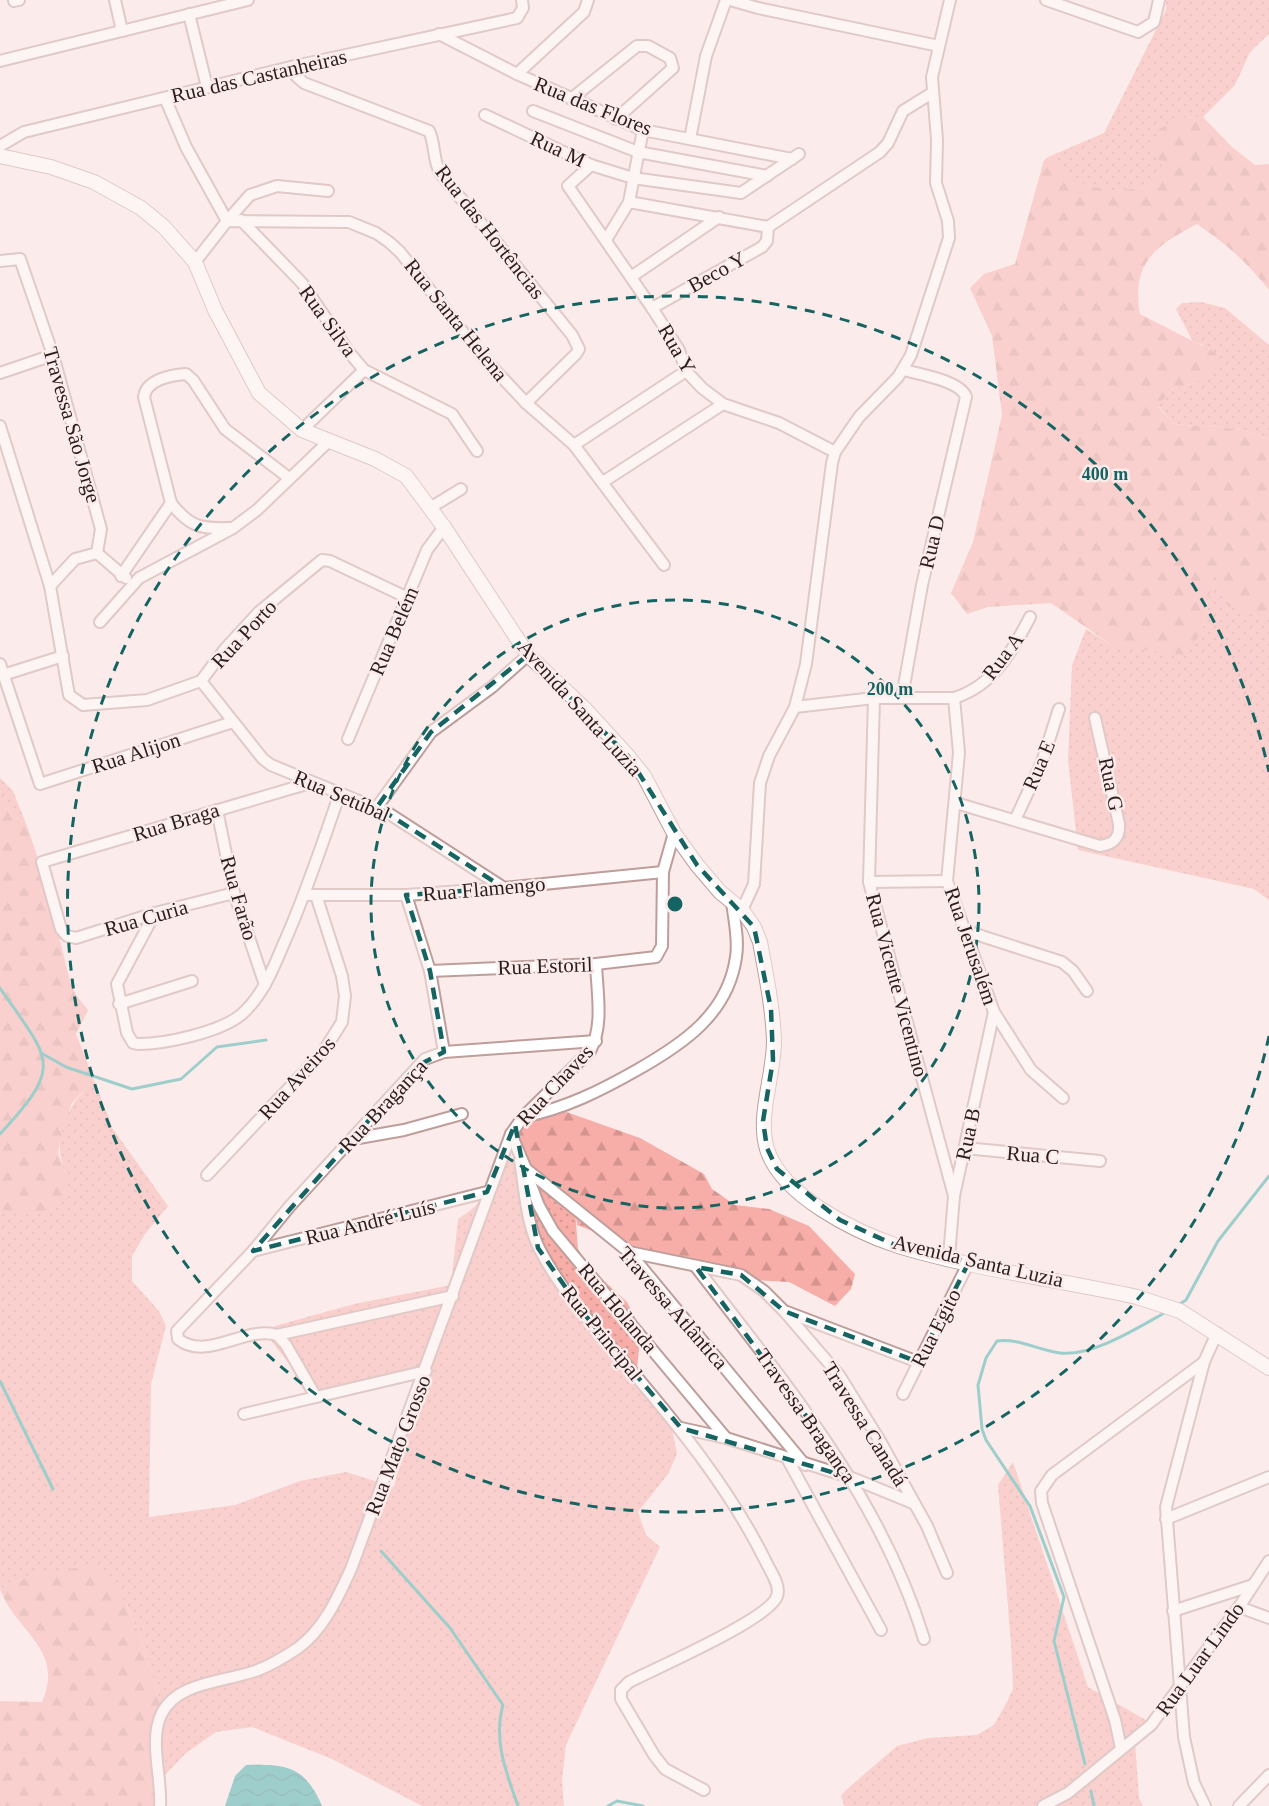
<svg xmlns="http://www.w3.org/2000/svg" width="1269" height="1806" font-family="'Times New Roman',serif">
	<defs>
		<pattern id="grass-dots" width="8" height="8" patternUnits="userSpaceOnUse" patternTransform="scale(1.5)"><rect width="8" height="8" fill="#f7ada8"/><path d="M2 2h.1M6 6h.1" fill="none" stroke="#d49490" stroke-width="1.8" stroke-linecap="round"/></pattern>
		<pattern id="forest-firs" width="22" height="20" patternUnits="userSpaceOnUse" patternTransform="scale(1.5)"><rect width="22" height="20" fill="#f7ada8"/><path d="M5 1l3.5 6h-7zM16 11l3.5 6h-7z" fill="#d49490"/></pattern>
		<pattern id="water-waves" width="16" height="10" patternUnits="userSpaceOnUse" patternTransform="scale(1.5)"><rect width="16" height="10" fill="#2ea8a5"/><path d="M0 5q4-4 8 0t8 0" fill="none" stroke="#278886"/></pattern>
	</defs>
	<rect width="100%" height="100%" fill="#fbeceb"/>
	<g fill="url(#grass-dots)">
		<polygon points="1166,0 1269,0 1269,34 1250,52 1235,85 1203,117 1177,118 1154,148 1166,173 1147,187 1116,191 1086,186 1048,157 1104,133 1166,10"/>
		<path d="M 1201,302 L 1225,308 L 1269,345 L 1269,440 C 1242,424 1205,428 1174,424 L 1158,406 L 1171,389 L 1195,383 L 1203,345 L 1193,342 L 1176,309 L 1182,303 Z"/>
		<polygon points="1215,567 1266,620 1269,618 1269,900 1254,889 1078,850 1068,760 1072,665 1086,629 1113,646 1202,630"/>
		<polygon points="0,778 13,791 27,826 0,804"/>
		<path d="M 94,1080 L 113,1129 L 168,1206 L 145,1234 L 132,1256 L 132,1281 L 159,1311 L 166,1326 L 151,1384 L 149,1517 L 235,1505 L 300,1481 L 346,1472 L 394,1487 L 418,1368 L 312,1402 L 298,1375 L 265,1333 L 275,1326 L 354,1304 L 451,1285 L 458,1219 C 465,1214 475,1208 479,1201 C 491,1179 490,1160 521,1156 L 575,1210 L 578,1249 L 588,1266 L 627,1302 L 641,1329 L 637,1369 L 669,1414 L 677,1454 L 668,1474 L 638,1512 L 646,1535 L 660,1547 L 566,1745 L 562,1781 L 564,1806 L 422,1806 L 332,1759 L 252,1727 L 216,1732 L 186,1753 L 164,1776 L 167,1728 L 142,1641 L 126,1603 L 35,1574 L 0,1589 L 0,1209 L 65,1173 C 51,1134 66,1108 94,1080 Z"/>
		<polygon points="1013,1462 1088,1687 1151,1723 1135,1741 1139,1798 1143,1806 844,1806 841,1796 846,1790 897,1746 928,1738 977,1735 994,1725 1007,1702 1013,1689 1011,1644 998,1485"/>
	</g>
	<g fill="url(#forest-firs)">
		<path d="M 1203,117 L 1232,147 L 1255,165 L 1269,164 L 1269,290 C 1248,263 1225,243 1197,224 C 1155,246 1131,263 1140,314 L 1216,353 L 1219,370 L 1195,383 L 1171,389 L 1158,407 L 1174,424 C 1205,428 1242,424 1269,440 L 1269,618 L 1267,620 L 1228,606 L 1215,569 L 1202,630 L 1187,655 L 1113,646 L 1051,603 L 988,607 L 967,614 L 951,593 L 973,542 L 1002,415 L 992,336 L 970,288 L 984,274 L 1015,264 L 1044,160 L 1048,157 L 1087,186 L 1116,191 L 1147,187 L 1165,173 L 1154,148 L 1157,131 L 1177,118 Z"/>
		<polygon points="0,804 27,826 45,879 70,981 76,995 88,1010 76,1034 94,1080 72,1103 62,1129 58,1153 65,1173 64,1198 33,1216 0,1209"/>
		<polygon points="558,1109 640,1138 704,1174 712,1189 735,1205 769,1209 809,1226 855,1274 851,1289 835,1306 789,1282 737,1279 684,1266 577,1225 575,1210 521,1156 514,1137 526,1121"/>
		<path d="M 97,1565 L 126,1603 L 142,1641 L 167,1728 L 162,1806 L 0,1806 L 0,1701 L 42,1702 C 65,1648 16,1633 0,1589 L 35,1574 Z"/>
	</g>
	<path fill="url(#water-waves)" d="M 246,1765 C 286,1764 305,1766 322,1806 L 225,1806 L 235,1776 Z"/>
	<g fill="none" stroke-linecap="round" stroke-linejoin="round">
		<g stroke="#2ea8a5" stroke-width="3">
			<path d="M 0,988 C 50,1061 65,1064 0,1134"/>
			<polyline points="41,1053 66,1067 132,1089 181,1079 217,1047 266,1040"/>
			<polyline points="1177,1306 1186,1300 1218,1241 1269,1176"/>
			<polyline points="0,1381 53,1489"/>
			<path d="M 381,1551 L 450,1628 L 503,1705 C 493,1740 506,1772 518,1806"/>
			<path d="M 1085,1764 L 1054,1641 L 1064,1597 L 1030,1506 L 986,1440 L 982,1429 L 978,1385 L 986,1358 L 997,1341 C 1017,1338 1039,1350 1060,1353 C 1092,1357 1139,1327 1166,1312"/>
			<polyline points="1091,1791 1094,1806"/>
			<polyline points="608,1806 617,1801 643,1806"/>
		</g>
		<g stroke="#be9e9b" stroke-width="14">
			<g id="minor">
				<polyline points="115,0 122,31"/>
				<polyline points="730,0 758,8 939,46"/>
				<polyline points="1046,0 1138,32 1154,22 1159,0"/>
				<polyline points="14,1 19,0"/>
				<polyline points="189,14 207,87"/>
				<polyline points="439,34 517,74 643,130 792,159"/>
				<polyline points="0,61 248,0"/>
				<path d="M 295,66 L 296,76 L 304,83 L 429,131 C 436,145 432,160 441,174 L 572,335 L 579,349 L 576,354 L 526,403"/>
				<polyline points="517,74 584,12 588,0"/>
				<polyline points="165,98 186,147 227,221 250,195 277,186 328,191"/>
				<polyline points="571,99 637,46 648,46 670,58 673,68 616,119"/>
				<polyline points="533,111 638,152 767,176"/>
				<polyline points="485,115 591,165 633,178 741,193 799,154"/>
				<polyline points="690,139 706,56 726,0"/>
				<polyline points="0,146 24,132 295,66 517,18 523,8 522,0"/>
				<polyline points="591,165 568,186 652,308 679,350 686,371 702,388 723,404 779,423 835,452"/>
				<polyline points="629,202 768,227 880,152 888,143 903,111 932,93"/>
				<polyline points="241,220 302,283 348,351 364,370 452,414 477,451"/>
				<polyline points="606,240 629,202 643,130"/>
				<polyline points="0,261 20,259 53,355 101,529 97,553 75,559 50,586"/>
				<polyline points="195,262 227,221 349,222 376,233 389,242 400,252 481,355 526,403 574,445 664,565"/>
				<polyline points="631,277 719,217"/>
				<polyline points="652,308 762,247 767,241 768,227"/>
				<polyline points="0,373 53,355"/>
				<polyline points="0,426 50,586 69,695 83,705 147,700 201,681 225,649 259,612 322,560 330,561 408,598"/>
				<polyline points="302,430 364,370"/>
				<polyline points="574,445 686,371"/>
				<polyline points="603,482 723,404"/>
				<path d="M 171,503 C 190,527 200,529 230,528"/>
				<polyline points="430,508 461,489"/>
				<polyline points="97,553 126,578"/>
				<path d="M 121,576 L 171,503 L 144,397 C 146,380 170,375 186,374 L 193,380 L 225,429 L 289,478"/>
				<polyline points="100,622 139,578 233,528 257,510 329,441"/>
				<polyline points="0,664 40,784 233,722"/>
				<polyline points="3,675 63,656"/>
				<polyline points="201,681 263,759 271,765 388,813 504,888"/>
				<path d="M 902,697 L 922,585 L 966,397 C 961,381 919,374 903,370"/>
				<polyline points="874,698 869,882 954,1196"/>
				<polyline points="954,698 959,753 947,881 994,1012 1031,1070 1063,1098"/>
				<path d="M 795,707 L 874,698 L 954,698 C 993,686 1012,652 1030,617"/>
				<polyline points="348,739 427,550 444,527"/>
				<path d="M 956,803 L 1100,846 C 1114,844 1120,838 1119,824 L 1095,718"/>
				<polyline points="377,807 431,732 492,687 528,655"/>
				<polyline points="217,810 234,893 265,985"/>
				<polyline points="1015,820 1042,762 1059,709"/>
				<polyline points="869,882 947,881"/>
				<polyline points="234,893 155,913 76,938 67,936 61,929 42,862 310,783"/>
				<polyline points="305,895 406,895 504,888 663,872"/>
				<polyline points="406,895 430,971 444,1052"/>
				<polyline points="742,910 754,884 760,783 769,756 795,707 806,664 832,463 835,452 859,417 898,377 911,355 949,238 948,221 936,183 937,140 932,77 950,0"/>
				<path d="M 155,913 L 117,984 L 127,1033 L 133,1043 L 138,1044 C 166,1044 221,1032 242,1014 C 263,995 273,969 284,943 C 306,894 322,844 340,793"/>
				<polyline points="966,931 1062,962 1073,971 1087,991"/>
				<polyline points="430,971 596,964 656,957 662,946 663,872 674,833"/>
				<polyline points="119,1004 192,981"/>
				<path d="M 523,1117 C 566,1108 600,1091 637,1070 C 683,1044 728,1014 736,957 C 739,939 734,920 732,902"/>
				<polyline points="511,1134 526,1169 629,1252 805,1465"/>
				<polyline points="353,1139 404,1130 462,1114"/>
				<polyline points="965,1148 1100,1161"/>
				<path d="M 520,1161 C 525,1190 526,1223 540,1250 C 563,1294 598,1331 630,1369 C 681,1429 731,1491 766,1562 C 770,1571 781,1585 777,1596 C 770,1619 656,1668 629,1682 L 621,1690 L 621,1699 L 654,1755 L 665,1769 L 704,1790"/>
				<polyline points="207,1175 323,1052 342,1022 345,996 342,976 316,895"/>
				<polyline points="529,1180 539,1206 553,1231 726,1438"/>
				<polyline points="253,1251 487,1192"/>
				<polyline points="629,1252 741,1275 764,1291 784,1311 839,1375 880,1441 927,1526 947,1573"/>
				<polyline points="949,1257 954,1196 994,1012"/>
				<path d="M 696,1267 C 785,1383 881,1497 924,1639"/>
				<polyline points="787,1312 918,1362"/>
				<polyline points="277,1335 453,1296"/>
				<polyline points="903,1394 969,1262"/>
				<path d="M 316,1397 L 286,1345 L 277,1335 C 246,1325 206,1362 178,1339 L 177,1331 L 253,1251 L 290,1206 L 425,1059 L 444,1052 L 596,1041"/>
				<polyline points="244,1414 426,1371"/>
				<polyline points="681,1428 726,1438 852,1478 913,1503"/>
				<polyline points="788,1460 881,1630"/>
				<polyline points="1166,1519 1269,1477"/>
				<polyline points="1239,1607 1269,1618"/>
				<polyline points="1173,1611 1253,1585"/>
				<polyline points="1121,1748 1115,1720 1042,1503 1041,1491 1052,1475 1204,1362"/>
				<path d="M 160,1806 C 162,1778 149,1741 161,1715 C 176,1681 227,1682 258,1670 C 271,1665 286,1656 298,1648 C 324,1629 338,1597 351,1569 L 511,1134 L 523,1117 L 590,1051 C 604,1026 597,992 596,964"/>
				<polyline points="1043,1806 1068,1793 1151,1725 1239,1607 1269,1561"/>
				<polyline points="1205,1806 1194,1783 1184,1737 1166,1507 1204,1362 1217,1333"/>
				<polyline points="1239,1806 1269,1775"/>
			</g>
		</g>
		<g stroke="#be9e9b" stroke-width="16">
			<path id="tertiary" d="M 0,156 L 51,167 L 94,182 L 141,208 L 164,227 L 195,262 L 215,310 L 259,393 L 302,430 L 375,459 L 406,476 L 444,527 L 528,655 L 584,708 L 628,756 L 644,776 L 674,833 L 697,865 L 720,892 L 742,910 L 754,927 L 760,942 C 766,975 773,1008 774,1041 C 774,1076 757,1116 767,1149 C 781,1195 855,1232 898,1246 C 974,1269 1059,1280 1137,1297 L 1180,1311 L 1269,1368"/>
		</g>
		<use href="#minor" stroke="#fff" stroke-width="10"/>
		<use href="#tertiary" stroke="#fff" stroke-width="14"/>
	</g>
	<path d="M0 0H1269V1806H0ZM 528,655 L 628,756 L 697,865 L 754,927 L 771,1009 L 773,1060 L 763,1121 L 767,1148 L 777,1169 L 840,1220 L 895,1245 L 969,1262 L 918,1362 L 784,1311 L 741,1275 L 696,1267 L 852,1478 L 681,1428 L 585,1315 L 538,1248 L 515,1124 L 487,1192 L 253,1251 L 417,1066 L 444,1052 L 430,971 L 406,895 L 504,888 L 377,807 L 431,732 Z" fill="#fbeceb" fill-opacity=".55" fill-rule="evenodd"/>
	<path fill="none" stroke="#156462" stroke-width="4.5" stroke-dasharray="12 8" stroke-linejoin="round" d="M 528,655 L 628,756 L 697,865 L 754,927 L 771,1009 L 773,1060 L 763,1121 L 767,1148 L 777,1169 L 840,1220 L 895,1245 L 969,1262 L 918,1362 L 784,1311 L 741,1275 L 696,1267 L 852,1478 L 681,1428 L 585,1315 L 538,1248 L 515,1124 L 487,1192 L 253,1251 L 417,1066 L 444,1052 L 430,971 L 406,895 L 504,888 L 377,807 L 431,732 Z"/>
	<g fill="none" stroke="#156462" stroke-width="3" stroke-dasharray="10 8">
		<circle cx="675" cy="904" r="304"/>
		<path d="M1269 1036A608 608 0 1 1 1269 772"/>
	</g>
	<g text-anchor="middle" stroke-width="5" stroke-linejoin="round" paint-order="stroke">
		<g font-size="21" fill="#2a1e1d" stroke="#fbeceb">
			<text transform="translate(259 76) rotate(-13)" y="7">Rua das Castanheiras</text>
			<text transform="translate(593 106) rotate(22)" y="7">Rua das Flores</text>
			<text transform="translate(558 149) rotate(25)" y="7">Rua M</text>
			<text transform="translate(490 232) rotate(52)" y="7">Rua das Hortências</text>
			<text transform="translate(717 272) rotate(-29)" y="7">Beco Y</text>
			<text transform="translate(456 320) rotate(51)" y="7">Rua Santa Helena</text>
			<text transform="translate(328 321) rotate(54)" y="7">Rua Silva</text>
			<text transform="translate(677 349) rotate(60)" y="7">Rua Y</text>
			<text transform="translate(72 425) rotate(74)" y="7">Travessa São Jorge</text>
			<text transform="translate(932 542) rotate(-77)" y="7">Rua D</text>
			<text transform="translate(394 631) rotate(-67)" y="7">Rua Belém</text>
			<text transform="translate(244 634) rotate(-47)" y="7">Rua Porto</text>
			<text transform="translate(1003 656) rotate(-53)" y="7">Rua A</text>
			<text transform="translate(580 708) rotate(48)" y="7">Avenida Santa Luzia</text>
			<text transform="translate(136 753) rotate(-18)" y="7">Rua Alijon</text>
			<text transform="translate(1039 765) rotate(-67)" y="7">Rua E</text>
			<text transform="translate(1111 784) rotate(78)" y="7">Rua G</text>
			<text transform="translate(342 796) rotate(23)" y="7">Rua Setúbal</text>
			<text transform="translate(176 822) rotate(-17)" y="7">Rua Braga</text>
			<text transform="translate(484 889) rotate(-5)" y="7">Rua Flamengo</text>
			<text transform="translate(239 898) rotate(74)" y="7">Rua Farão</text>
			<text transform="translate(146 918) rotate(-16)" y="7">Rua Curia</text>
			<text transform="translate(971 946) rotate(71)" y="7">Rua Jerusalém</text>
			<text transform="translate(545 966) rotate(-2)" y="7">Rua Estoril</text>
			<text transform="translate(897 985) rotate(75)" y="7">Rua Vicente Vicentino</text>
			<text transform="translate(297 1078) rotate(-48)" y="7">Rua Aveiros</text>
			<text transform="translate(555 1085) rotate(-47)" y="7">Rua Chaves</text>
			<text transform="translate(383 1106) rotate(-47)" y="7">Rua Bragança</text>
			<text transform="translate(968 1134) rotate(-78)" y="7">Rua B</text>
			<text transform="translate(1033 1155) rotate(5)" y="7">Rua C</text>
			<text transform="translate(370 1222) rotate(-14)" y="7">Rua André Luís</text>
			<text transform="translate(978 1261) rotate(13)" y="7">Avenida Santa Luzia</text>
			<text transform="translate(618 1308) rotate(50)" y="7">Rua Holanda</text>
			<text transform="translate(673 1308) rotate(49)" y="7">Travessa Atlântica</text>
			<text transform="translate(936 1328) rotate(-63)" y="7">Rua Egito</text>
			<text transform="translate(602 1333) rotate(51)" y="7">Rua Principal</text>
			<text transform="translate(806 1416) rotate(55)" y="7">Travessa Bragança</text>
			<text transform="translate(865 1424) rotate(58)" y="7">Travessa Canadá</text>
			<text transform="translate(398 1445) rotate(-69)" y="7">Rua Mato Grosso</text>
			<text transform="translate(1200 1659) rotate(-54)" y="7">Rua Luar Lindo</text>
		</g>
	</g>
	<circle cx="675" cy="904" r="9" fill="#156462" stroke="#fbeceb" stroke-width="3"/>
	<g font-size="18" text-anchor="middle" font-weight="bold" fill="#156462" stroke="#fbeceb" stroke-width="5" stroke-linejoin="round" paint-order="stroke">
		<text x="1105" y="480">400 m</text>
		<text x="890" y="695">200 m</text>
	</g>
</svg>
